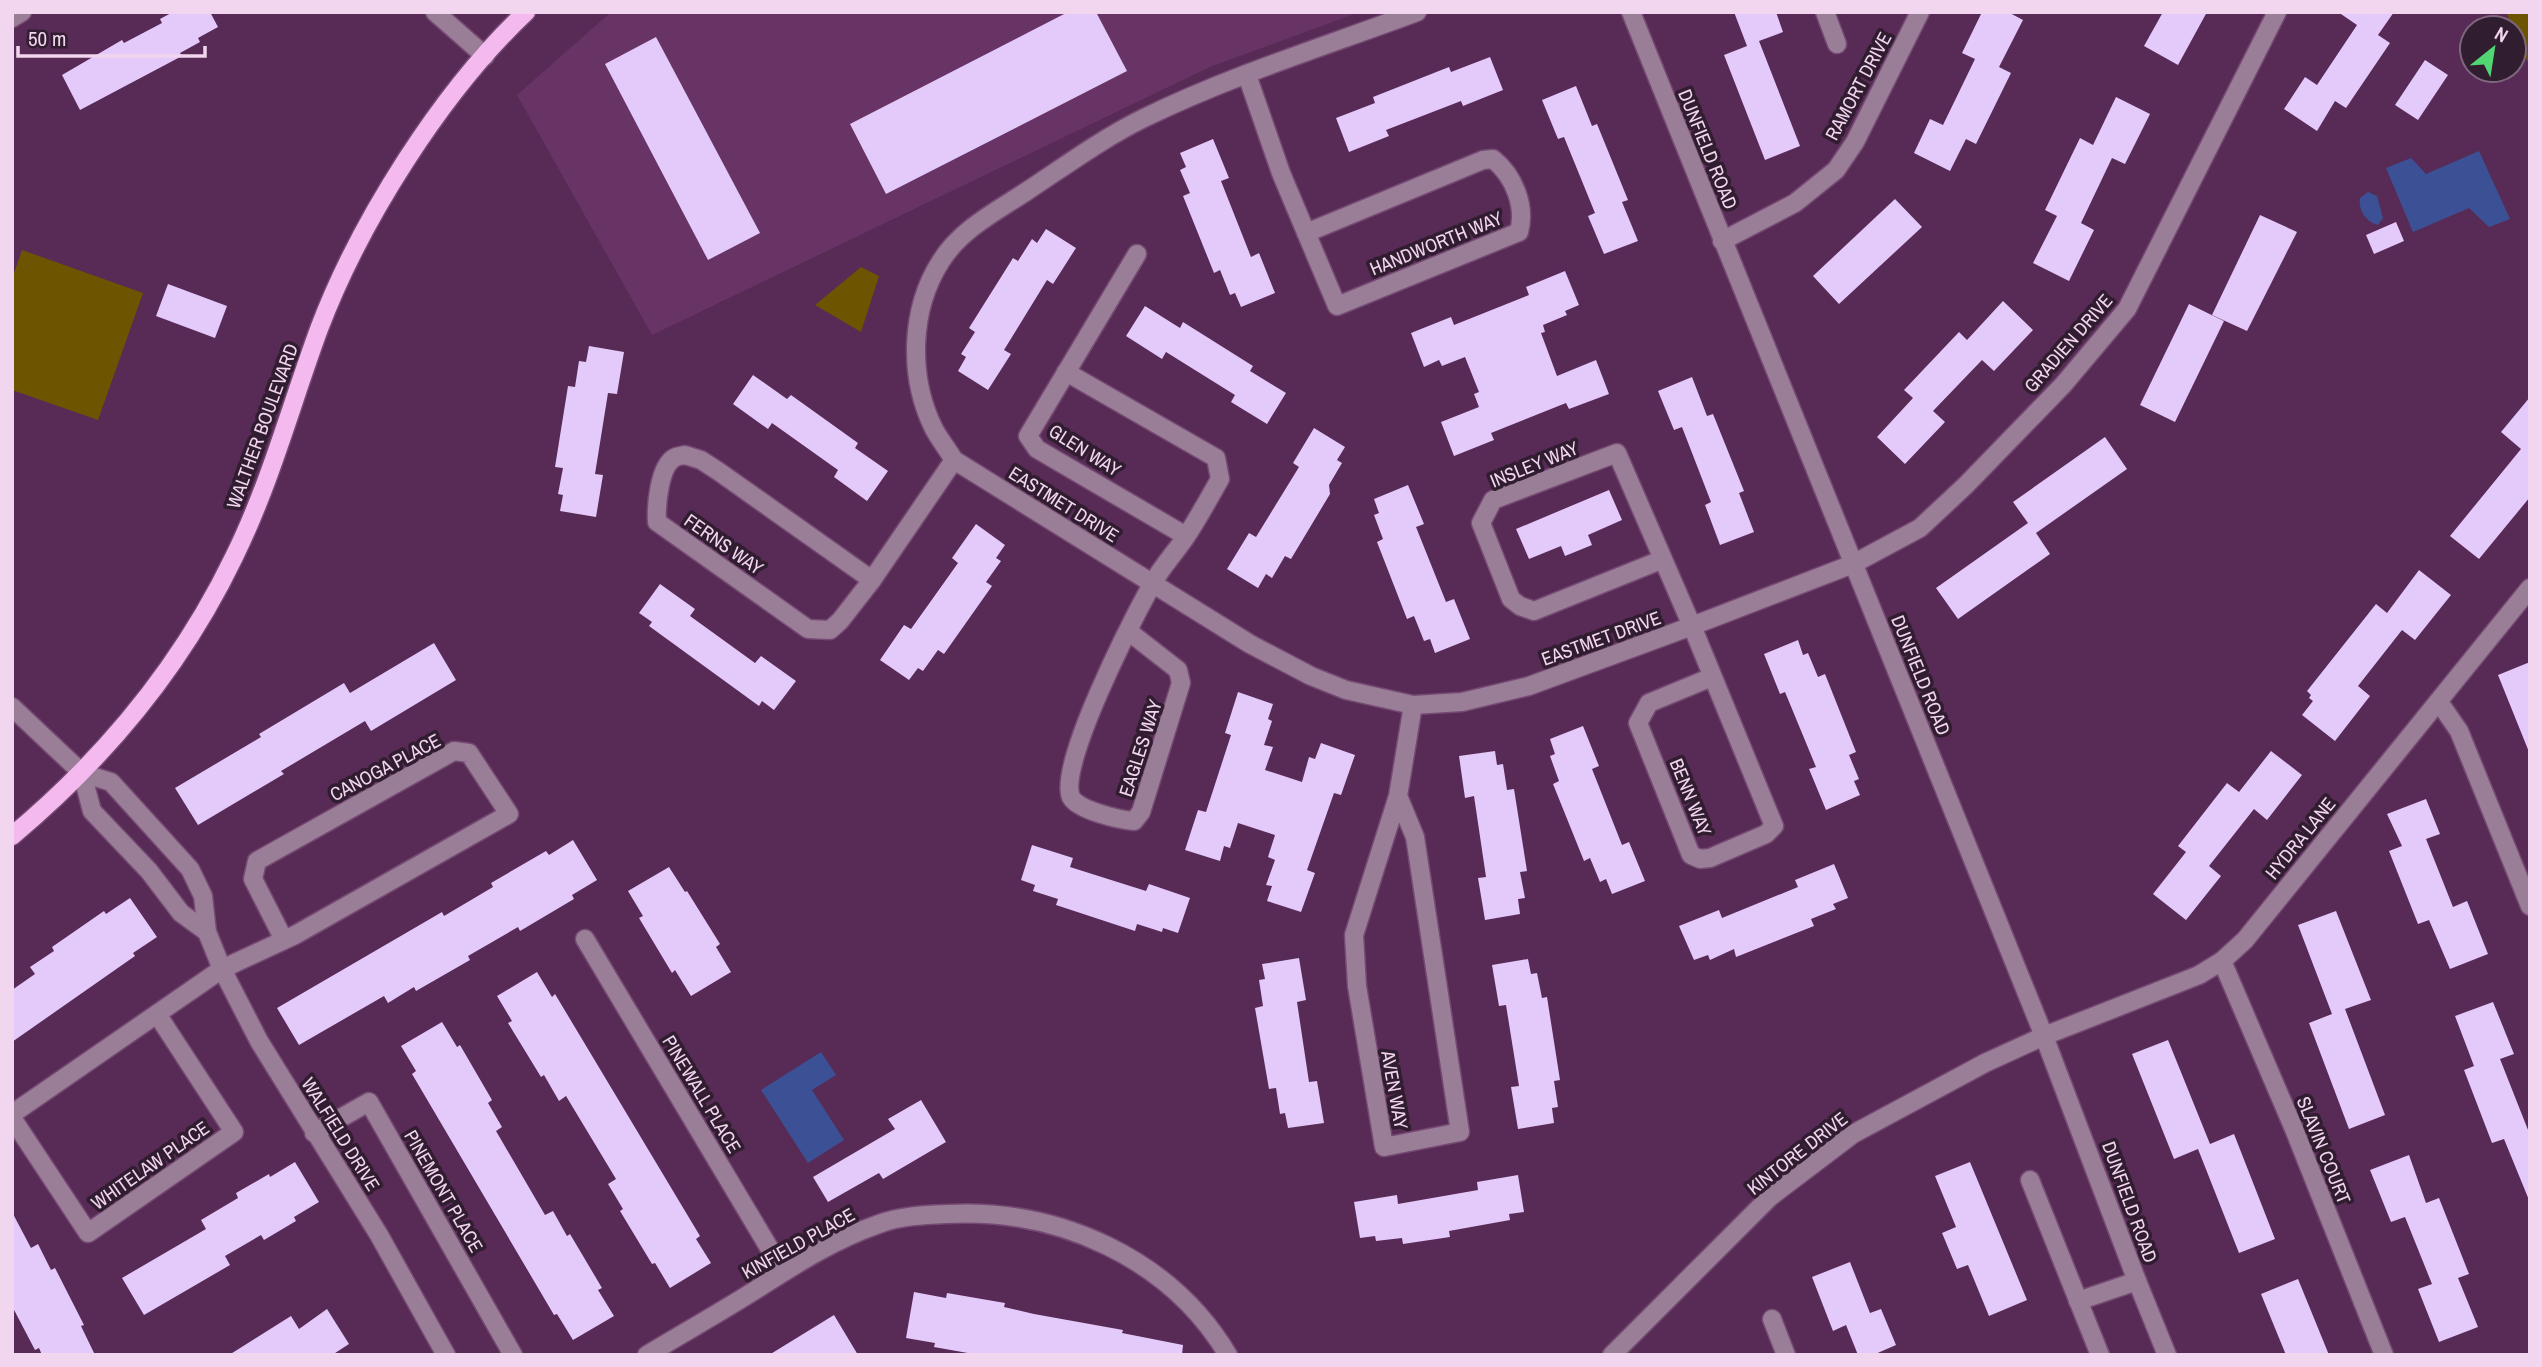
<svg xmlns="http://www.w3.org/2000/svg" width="2542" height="1367" font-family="'Archivo Narrow',sans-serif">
	<rect width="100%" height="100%" fill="#582a56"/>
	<polygon fill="#673465" points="611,12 1360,12 1210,67 652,335 517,95"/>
	<g fill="#6c5401">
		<polygon points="2506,12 2530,12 2530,67"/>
		<polygon points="22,250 143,293 98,420 12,390 12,279"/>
		<polygon points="861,267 879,276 861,332 815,305"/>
	</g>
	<g fill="#3c5195">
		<polygon points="2479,151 2510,219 2489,227 2469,208 2413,232 2386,168 2411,158 2426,174"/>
		<path d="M 2368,192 L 2377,196 L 2383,218 L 2378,225 C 2366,222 2358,210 2360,198 Z"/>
		<polygon points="821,1052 836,1075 812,1090 844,1140 808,1163 761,1090"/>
	</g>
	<g fill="#e4c9fb">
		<polygon points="173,12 210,12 218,27 198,38 200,42 180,53 182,56 80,110 62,75 122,40 124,43 162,23 160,19"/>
		<polygon points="1068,12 1096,12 1127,71 886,194 850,124"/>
		<polygon points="1734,12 1776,12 1783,32 1759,41 1800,146 1765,160 1724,55 1747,46"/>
		<polygon points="1982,12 2008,12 2023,20 1999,67 2011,73 1976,144 1966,139 1950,171 1914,153 1930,119 1943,125 1975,59 1962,53"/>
		<polygon points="2163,12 2207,12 2178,65 2144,46"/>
		<polygon points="2338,12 2394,12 2378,35 2390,43 2346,108 2335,101 2317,131 2284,109 2305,77 2317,85 2357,25"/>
		<polygon points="656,37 760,233 708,260 605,64"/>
		<polygon points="1490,57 1503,90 1463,106 1461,101 1386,130 1389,136 1349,152 1336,118 1375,103 1373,97 1449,67 1451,72"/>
		<polygon points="2425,60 2448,75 2418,120 2395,105"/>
		<polygon points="1576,86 1592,126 1597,124 1628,200 1622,202 1638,241 1604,254 1588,216 1595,213 1564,137 1558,139 1542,100"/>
		<polygon points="2116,97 2150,114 2125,164 2112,158 2081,223 2094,230 2069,281 2033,263 2057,216 2045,210 2080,138 2093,145"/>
		<polygon points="1213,139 1229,178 1221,181 1251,257 1259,253 1275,293 1241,307 1235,293 1230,295 1220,270 1214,273 1183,196 1190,193 1180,170 1186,167 1180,153"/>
		<polygon points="1895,199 1922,227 1839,304 1813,276"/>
		<polygon points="2260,215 2297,232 2247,331 2212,315"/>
		<polygon points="2396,222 2404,241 2374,254 2366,235"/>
		<polygon points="1046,229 1076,248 1053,284 1047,280 1004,350 1011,354 988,390 958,371 966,357 961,354 975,332 969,328 1013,258 1018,261 1032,239 1037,243"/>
		<polygon points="1565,271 1579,305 1565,311 1567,315 1543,325 1545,332 1541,333 1557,376 1596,360 1609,394 1569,409 1566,403 1491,433 1494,440 1454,456 1441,422 1479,407 1474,394 1479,392 1465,357 1442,366 1439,360 1424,367 1411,333 1451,317 1454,325 1529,295 1526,287"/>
		<polygon points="168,284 227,306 215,338 156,316"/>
		<polygon points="2003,301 2033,330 1994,371 1982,360 1933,411 1945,422 1905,464 1877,437 1913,398 1904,390 1959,332 1967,340"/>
		<polygon points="2189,304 2224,321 2175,422 2140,405"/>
		<polygon points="1145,306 1180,328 1183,322 1253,366 1250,371 1286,393 1267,424 1231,402 1235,395 1166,352 1162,359 1126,336"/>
		<polygon points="589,346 624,352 617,394 608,393 595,474 603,475 596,517 560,511 563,495 558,494 563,468 555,467 568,386 575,387 579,361 586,362"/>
		<polygon points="753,375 787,399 791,395 858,443 855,448 888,471 867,501 834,477 838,470 772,423 768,429 733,404"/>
		<polygon points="1692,377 1707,416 1713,414 1744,491 1739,493 1754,532 1720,545 1705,505 1711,502 1682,427 1674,430 1658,391"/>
		<polygon points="2530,397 2530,497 2479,559 2450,536 2521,449 2501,432"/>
		<polygon points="1314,428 1345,447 1337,460 1342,463 1329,485 1330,494 1291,559 1285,556 1272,578 1266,574 1258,588 1227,569 1249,533 1256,537 1299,467 1293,463"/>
		<polygon points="2105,437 2127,469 2036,533 2050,554 1958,619 1936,588 2028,523 2013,502"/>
		<polygon points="1408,485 1424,524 1416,527 1446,602 1454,599 1470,639 1435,653 1430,639 1424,641 1414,616 1407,619 1377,542 1383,539 1374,515 1379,513 1374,499"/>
		<polygon points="1609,490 1622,520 1588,535 1592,545 1565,556 1561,546 1529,559 1516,529"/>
		<polygon points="976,524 1005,545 996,558 1001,561 986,582 992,586 944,654 938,650 923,671 918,668 909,680 880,660 904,625 911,629 958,563 952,558"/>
		<polygon points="2419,570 2451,595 2415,640 2402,630 2358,686 2370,696 2335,741 2302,715 2313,701 2309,698 2311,695 2307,691 2376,604 2387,613"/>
		<polygon points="660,584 695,609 690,616 755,663 761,656 796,681 774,710 762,701 759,706 649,626 652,622 639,613"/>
		<polygon points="1798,640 1803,655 1808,653 1818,677 1825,674 1856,752 1849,755 1859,779 1854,781 1860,795 1826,810 1809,769 1816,767 1785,692 1780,694 1764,654"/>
		<polygon points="434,643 456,680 371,731 365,721 281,771 284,774 198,825 175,788 261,737 259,734 344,683 350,693"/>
		<polygon points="2530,662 2530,752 2529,752 2498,675"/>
		<polygon points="1238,692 1273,704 1268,719 1272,721 1264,745 1273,747 1265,770 1302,782 1309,757 1315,759 1321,743 1355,755 1341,795 1334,793 1307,870 1315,873 1301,912 1267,901 1272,886 1266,885 1275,860 1268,857 1275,835 1238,823 1230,848 1224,846 1220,861 1185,850 1198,810 1206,812 1231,735 1225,733"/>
		<polygon points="1583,726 1599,766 1592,769 1622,845 1629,842 1645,881 1612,894 1606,879 1600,882 1590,858 1584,861 1553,784 1559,781 1550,756 1555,754 1550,739"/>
		<polygon points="1495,751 1497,765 1503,764 1507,790 1514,789 1527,871 1520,872 1525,898 1518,899 1520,914 1485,920 1478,878 1486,877 1474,796 1465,798 1459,756"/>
		<polygon points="2271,751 2302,775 2267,820 2254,809 2209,866 2221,876 2186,920 2153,894 2186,852 2178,846 2227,783 2239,792"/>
		<polygon points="2426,799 2440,834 2426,839 2453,907 2467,901 2488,954 2450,969 2429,920 2418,924 2389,851 2402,846 2387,814"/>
		<polygon points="573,840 597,880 572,895 574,899 520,931 518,927 468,956 470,960 416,991 414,987 388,1003 384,996 299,1045 277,1008 442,912 444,916 493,887 491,883 546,851 549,855"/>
		<polygon points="1032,845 1073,858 1070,867 1146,891 1149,884 1190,898 1178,933 1163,928 1162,932 1137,924 1135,931 1056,905 1058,899 1033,891 1035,885 1021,880"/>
		<polygon points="1834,864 1848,898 1833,904 1836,909 1811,919 1814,926 1736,957 1734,949 1710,960 1708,955 1694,960 1679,926 1719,910 1722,918 1798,887 1795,880"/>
		<polygon points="669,867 685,892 687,891 720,944 716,947 731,972 691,996 675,970 672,973 639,918 643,916 628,891"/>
		<polygon points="130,898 157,937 133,953 135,956 12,1042 12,990 35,974 30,967 54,951 52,947 104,911 106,914"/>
		<polygon points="2336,911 2371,1000 2345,1009 2385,1115 2349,1129 2309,1023 2332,1014 2298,925"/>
		<polygon points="1299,958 1306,1000 1297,1002 1309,1082 1317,1081 1324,1123 1288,1128 1285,1113 1280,1114 1276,1088 1269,1089 1255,1008 1263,1006 1259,980 1265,979 1262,964"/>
		<polygon points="1528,959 1531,974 1537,973 1542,998 1547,997 1560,1080 1554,1081 1558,1107 1552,1108 1554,1123 1518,1129 1511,1087 1519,1086 1506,1005 1499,1006 1492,965"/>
		<polygon points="537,972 552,997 555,994 700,1236 696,1239 711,1263 670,1288 655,1263 652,1264 620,1211 623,1209 608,1184 616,1179 566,1096 559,1101 544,1075 541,1077 508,1023 512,1021 497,996"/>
		<polygon points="2493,1002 2514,1054 2500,1059 2530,1135 2529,1200 2504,1139 2492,1143 2464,1070 2474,1066 2455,1016"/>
		<polygon points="442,1022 457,1047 460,1045 492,1100 488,1103 502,1127 496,1131 545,1215 553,1211 567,1236 570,1234 602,1288 598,1290 614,1316 573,1340 557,1314 554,1315 412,1074 416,1071 401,1046"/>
		<polygon points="2168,1040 2210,1144 2234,1134 2275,1239 2239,1253 2198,1149 2174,1159 2132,1054"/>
		<polygon points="921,1100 946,1142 883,1179 879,1173 828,1202 813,1177 895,1129 888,1119"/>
		<polygon points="2409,1155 2426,1203 2439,1198 2469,1274 2458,1278 2478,1327 2439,1342 2418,1289 2432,1284 2405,1217 2391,1222 2370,1170"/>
		<polygon points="295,1162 319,1202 294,1217 296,1221 264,1240 261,1235 225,1256 230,1265 144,1315 122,1278 206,1229 201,1220 238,1198 236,1193 269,1174 270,1177"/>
		<polygon points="1970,1162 2027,1300 1989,1316 1968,1265 1957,1269 1942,1233 1956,1227 1935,1176"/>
		<polygon points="1518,1175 1524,1212 1509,1214 1510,1220 1449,1231 1450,1237 1403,1244 1402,1238 1376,1241 1375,1236 1360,1238 1354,1202 1397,1195 1398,1204 1478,1190 1477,1182"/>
		<polygon points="12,1212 31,1248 38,1244 51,1270 55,1268 84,1325 81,1326 95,1355 42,1355 39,1348 35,1350 12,1306"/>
		<polygon points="1850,1262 1870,1313 1881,1309 1896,1345 1873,1355 1858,1355 1846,1325 1833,1331 1812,1277"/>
		<polygon points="2298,1279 2329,1355 2286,1355 2261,1294"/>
		<polygon points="914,1292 946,1298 947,1293 1005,1303 1004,1307 1034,1314 1123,1330 1122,1333 1183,1345 1182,1355 979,1355 934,1347 935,1343 906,1338"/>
		<polygon points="327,1309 349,1344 332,1355 229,1355 291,1316 299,1329"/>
		<polygon points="834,1315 858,1355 769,1355"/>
	</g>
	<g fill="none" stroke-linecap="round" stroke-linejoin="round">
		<g stroke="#744972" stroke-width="21">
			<g id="minor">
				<polyline points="435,12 485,56"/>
				<path d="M 1417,12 C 1326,46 1232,75 1144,118 C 1103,138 1065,166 1027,191 C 997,211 961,229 941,261 C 910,309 908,377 934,429 C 940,440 948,450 954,460 L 1250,644 L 1311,676 L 1346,690 L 1413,705 L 1462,702 L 1529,686 L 1692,626 L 1853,564 L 1920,528 L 1966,485 L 2063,385 L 2127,309 L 2277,12"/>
				<polyline points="1631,12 2044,1036 2137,1281 2167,1355"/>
				<polyline points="1825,12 1837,44"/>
				<polyline points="12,18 22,12"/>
				<path d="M 1247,75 L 1281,173 L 1337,306 L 1519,232 C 1526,206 1514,176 1493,159 L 1483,160 L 1306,233"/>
				<polyline points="1722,241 1795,203 1836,170 1855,142 1920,12"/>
				<polyline points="1137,254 1028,436 1037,449 1186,536"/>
				<path d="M 1066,372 L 1216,458 L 1220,479 C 1209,498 1198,519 1185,538 C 1174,554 1160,569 1151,586 C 1133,619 1057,766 1071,797 C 1077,810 1120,820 1134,821 L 1141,812 L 1181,683 L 1178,670 L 1128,631"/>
				<path d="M 685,455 L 701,460 L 718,471 L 872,580 L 840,621 L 830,630 L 808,629 L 657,522 C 656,507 659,467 674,458 C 677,456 681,456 685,455 Z"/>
				<polyline points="1661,560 1534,611 1520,606 1511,599 1481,523 1493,500 1617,453 1692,626 1774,826 1766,834 1710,858 1700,859 1691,855 1638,723 1649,703 1712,677"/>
				<polyline points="872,580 954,460"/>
				<polyline points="2439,702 2459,731 2530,906"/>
				<polyline points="12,707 82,773 111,782 190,869 203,896 207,932 222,969 259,1041 379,1235 446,1355"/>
				<polyline points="82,773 92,811 149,871 181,913 207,932"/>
				<polyline points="1398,796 1354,935 1357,986 1384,1147 1460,1132 1415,837 1398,796 1413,705"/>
				<polyline points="585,939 783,1271"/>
				<polyline points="2222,961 2294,1129 2384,1355"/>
				<polyline points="12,1114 222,969 295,935 509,814 469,753 454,751 257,861 253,879 284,940"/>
				<polyline points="12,1118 88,1233 234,1132 157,1014"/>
				<polyline points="314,1133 369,1102 513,1355"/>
				<polyline points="2030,1180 2100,1355"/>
				<polyline points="2078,1301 2137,1281"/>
				<polyline points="1772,1319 1786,1355"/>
				<path d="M 647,1355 C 683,1333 721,1312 757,1289 C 796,1264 835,1239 879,1224 C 900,1216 924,1215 947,1214 C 1058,1208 1170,1258 1228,1355"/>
				<polyline points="1612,1355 1770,1197 1853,1134 1985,1063 2044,1036 2199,975 2222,961 2245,940 2530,588"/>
			</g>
		</g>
		<g stroke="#744972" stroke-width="21">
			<path id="major" d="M 12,836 C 104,759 182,665 234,557 C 270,484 291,405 319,329 C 360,221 442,91 526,12"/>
		</g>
		<use href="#minor" stroke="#9a7d97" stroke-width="18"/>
		<use href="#major" stroke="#f4baf0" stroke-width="18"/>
	</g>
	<g text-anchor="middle" stroke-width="7" stroke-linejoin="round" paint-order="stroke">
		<g font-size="19" fill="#f2d6f0" stroke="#311d30">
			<text transform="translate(1858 86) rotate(-62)" y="7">RAMORT DRIVE</text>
			<text transform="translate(1708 149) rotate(68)" y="7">DUNFIELD ROAD</text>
			<text transform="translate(1436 243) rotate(-22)" y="7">HANDWORTH WAY</text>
			<text transform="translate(2068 343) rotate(-49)" y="7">GRADIEN DRIVE</text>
			<text transform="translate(262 426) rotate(-70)" y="7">WALTHER BOULEVARD</text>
			<text transform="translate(1085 450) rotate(32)" y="7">GLEN WAY</text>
			<text transform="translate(1534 464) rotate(-22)" y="7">INSLEY WAY</text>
			<text transform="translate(1064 504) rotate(32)" y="7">EASTMET DRIVE</text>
			<text transform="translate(724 544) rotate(35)" y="7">FERNS WAY</text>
			<text transform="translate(1601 638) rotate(-20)" y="7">EASTMET DRIVE</text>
			<text transform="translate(1921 675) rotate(68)" y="7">DUNFIELD ROAD</text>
			<text transform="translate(1140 748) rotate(-72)" y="7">EAGLES WAY</text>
			<text transform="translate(385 767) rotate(-28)" y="7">CANOGA PLACE</text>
			<text transform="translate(1691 797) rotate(68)" y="7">BENN WAY</text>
			<text transform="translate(2300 838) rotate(-51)" y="7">HYDRA LANE</text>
			<text transform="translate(1395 1090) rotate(80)" y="7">AVEN WAY</text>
			<text transform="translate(702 1094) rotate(59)" y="7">PINEWALL PLACE</text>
			<text transform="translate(341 1134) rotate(58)" y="7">WALFIELD DRIVE</text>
			<text transform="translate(2324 1150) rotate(68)" y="7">SLAVIN COURT</text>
			<text transform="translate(1797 1153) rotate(-38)" y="7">KINTORE DRIVE</text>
			<text transform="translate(150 1165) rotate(-35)" y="7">WHITELAW PLACE</text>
			<text transform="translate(444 1191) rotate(60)" y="7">PINEMONT PLACE</text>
			<text transform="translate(2130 1202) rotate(70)" y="7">DUNFIELD ROAD</text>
			<text transform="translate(798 1243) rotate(-29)" y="7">KINFIELD PLACE</text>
		</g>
	</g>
	<rect width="2542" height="1367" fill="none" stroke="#f2d6f0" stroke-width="28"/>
	<g transform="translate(2493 49) rotate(30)"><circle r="33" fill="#311d30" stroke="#7e677d" stroke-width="2"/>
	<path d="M0-5L12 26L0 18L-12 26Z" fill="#52d673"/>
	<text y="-10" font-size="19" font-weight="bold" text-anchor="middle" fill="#f2d6f0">N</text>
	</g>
	<path d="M18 46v10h187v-10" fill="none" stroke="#f2d6f0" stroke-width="3.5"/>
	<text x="28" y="46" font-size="21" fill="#f2d6f0" stroke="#311d30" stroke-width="5" paint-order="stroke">50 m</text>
</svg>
